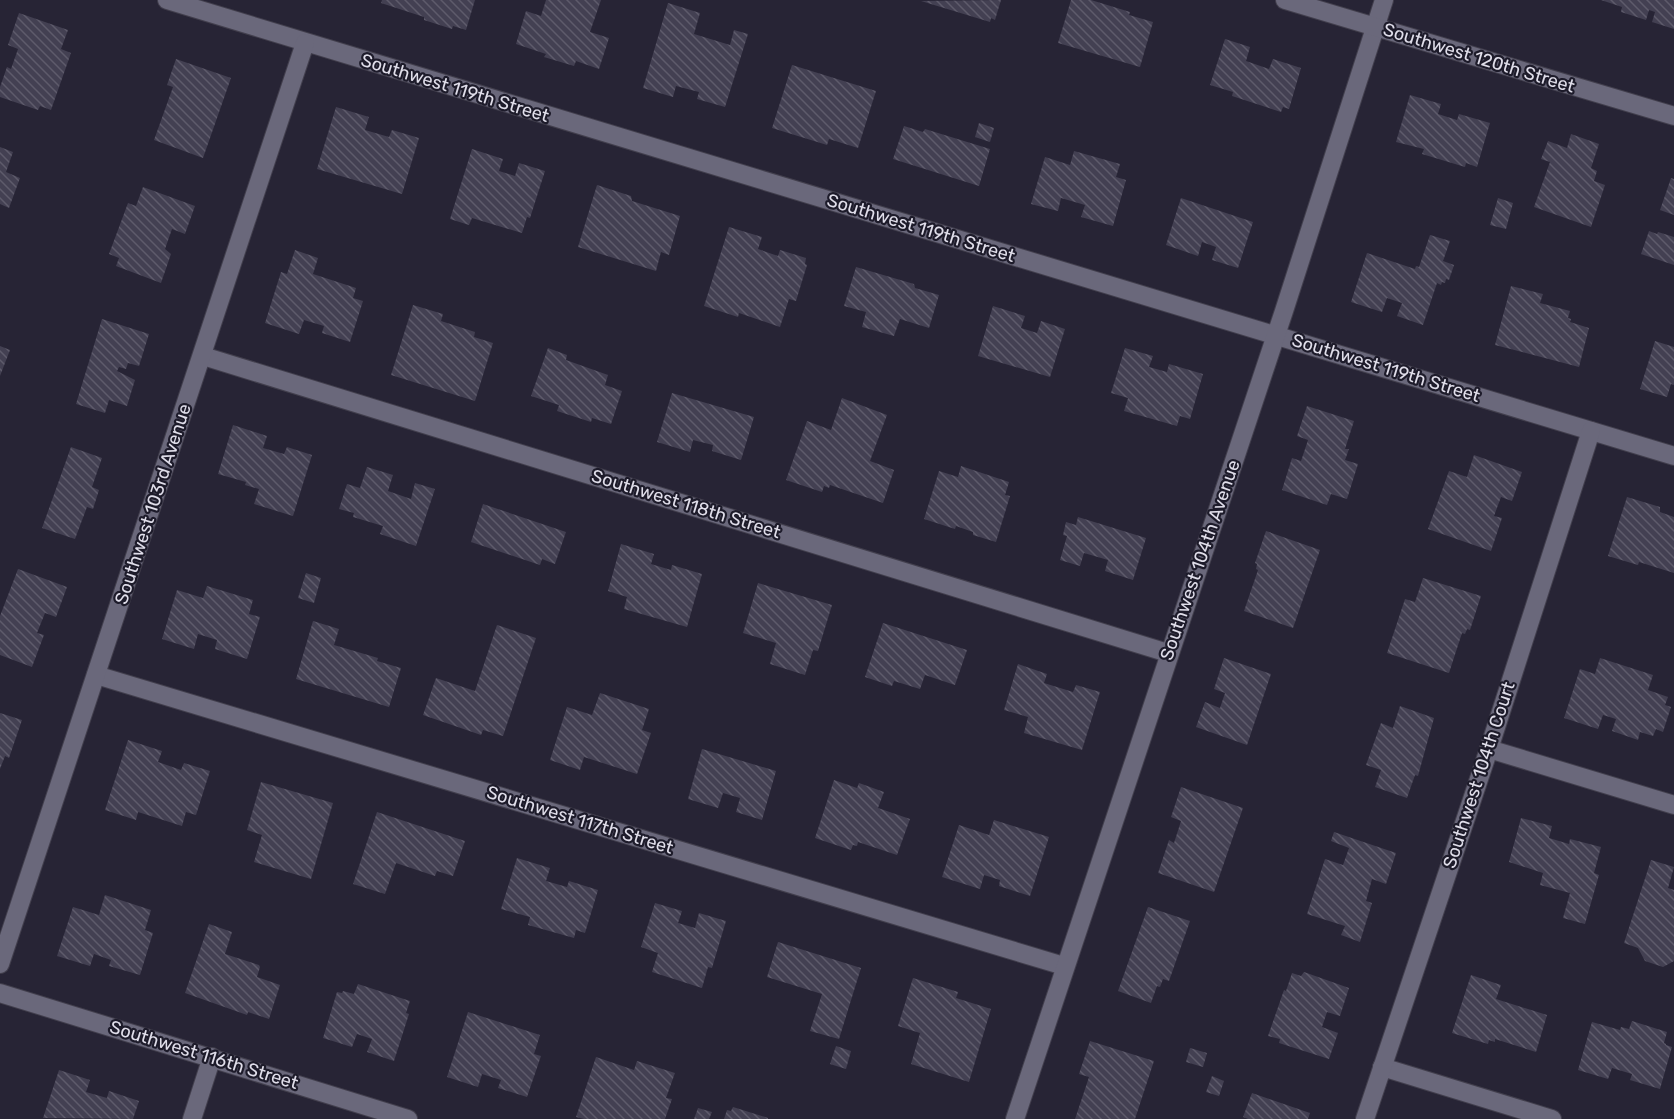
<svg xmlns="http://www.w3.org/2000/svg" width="1674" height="1119" font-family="Rubik,sans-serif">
	<defs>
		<pattern id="building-back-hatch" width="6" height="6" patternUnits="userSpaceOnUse" patternTransform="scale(1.5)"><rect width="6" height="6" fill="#434052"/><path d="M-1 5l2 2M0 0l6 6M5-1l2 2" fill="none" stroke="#5e5b6b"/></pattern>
	</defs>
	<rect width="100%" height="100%" fill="#272435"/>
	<g fill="url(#building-back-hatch)">
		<polygon points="382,0 475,0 466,30 453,26 452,29 424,20 424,17 381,3"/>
		<polygon points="546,0 601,0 590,32 609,38 599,69 576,61 574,66 544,57 546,54 516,44 526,11 541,16"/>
		<polygon points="1001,0 995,20 991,18 990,22 921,1"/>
		<polygon points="1071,0 1091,0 1130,12 1129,15 1153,22 1140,67 1058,43"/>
		<polygon points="1601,0 1674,0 1674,29 1652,22 1655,12 1649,10 1646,20 1621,12 1622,7"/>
		<polygon points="668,3 700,13 694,34 730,45 734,30 748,34 725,107 697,99 699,92 676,86 673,97 643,88"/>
		<polygon points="19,13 68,30 61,49 71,53 51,110 40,106 38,110 0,97 0,87 7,67 11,69 18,49 8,45"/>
		<polygon points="1225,39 1250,47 1246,61 1269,69 1273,59 1301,68 1289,109 1283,107 1281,112 1232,96 1233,92 1210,85"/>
		<polygon points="176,59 231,78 203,158 154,140 173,87 167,85"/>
		<polygon points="792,65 876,91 858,148 829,139 827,145 772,128"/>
		<polygon points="1410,95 1441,104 1438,114 1457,120 1459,114 1490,123 1477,167 1466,163 1465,167 1422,154 1424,149 1396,142"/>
		<polygon points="336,107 369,117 365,130 389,137 392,130 419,138 402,194 317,169"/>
		<polygon points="979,123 994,128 990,142 975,137"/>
		<polygon points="904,126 923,132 925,129 990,149 979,186 893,159"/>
		<polygon points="1571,134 1599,144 1591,168 1597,171 1594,181 1605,185 1591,227 1534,207 1550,162 1541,159 1548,141 1567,148"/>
		<polygon points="0,147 13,152 6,172 20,178 9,208 0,204"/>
		<polygon points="472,149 503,159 499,171 515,176 519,163 545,171 530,218 527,217 522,233 472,218 469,225 450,219"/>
		<polygon points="1074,151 1120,164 1116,177 1126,180 1113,226 1081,217 1085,205 1061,198 1058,211 1031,204 1045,157 1070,165"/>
		<polygon points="1671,178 1674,179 1674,215 1660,210"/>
		<polygon points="597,185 631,196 632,201 680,216 669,255 661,252 656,271 578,247"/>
		<polygon points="143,187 195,206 185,234 172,229 165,249 171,254 161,283 116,266 119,258 109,254 128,203 136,206"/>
		<polygon points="1181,198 1253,222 1238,268 1212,260 1216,247 1202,242 1198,256 1166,245"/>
		<polygon points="1498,198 1513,203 1506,229 1490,225"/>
		<polygon points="729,227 762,237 758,249 778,256 780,250 806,258 805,264 807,265 796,301 789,299 780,327 739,313 738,317 704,306"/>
		<polygon points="1649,231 1657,234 1658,232 1674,237 1674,265 1641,254"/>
		<polygon points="1430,235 1450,241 1443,261 1454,265 1449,280 1446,279 1445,283 1442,282 1441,285 1437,283 1423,325 1397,316 1402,303 1387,298 1382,312 1351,302 1367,253 1415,269 1416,266 1419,267"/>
		<polygon points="295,250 318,258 313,274 356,288 353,298 363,301 350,342 322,333 324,326 304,320 299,334 265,323 281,272 287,274"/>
		<polygon points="856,267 914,284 915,288 939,295 929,328 900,319 894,336 862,327 866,312 844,306"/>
		<polygon points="1511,286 1543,294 1540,303 1570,311 1568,318 1571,319 1570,322 1589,328 1579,367 1495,345"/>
		<polygon points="413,305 443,314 441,321 475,332 474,337 493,343 475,401 391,375"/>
		<polygon points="993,306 1025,316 1021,328 1037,333 1041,321 1065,329 1050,377 978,356"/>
		<polygon points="102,319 149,334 139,366 128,363 126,369 119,367 117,371 135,380 127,406 109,400 105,413 76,404"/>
		<polygon points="1655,341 1674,347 1674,385 1671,384 1667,397 1640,389"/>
		<polygon points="0,346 10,350 0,376"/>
		<polygon points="548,348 567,355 566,360 608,375 605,385 622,391 611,424 592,418 591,422 557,411 559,405 531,396"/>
		<polygon points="1125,348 1153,356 1149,367 1167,372 1169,364 1203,374 1190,419 1180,416 1177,426 1124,411 1128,398 1111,393"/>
		<polygon points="672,393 754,417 741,460 712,451 713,445 693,440 690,452 657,442"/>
		<polygon points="842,398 887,415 870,461 894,470 883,503 830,485 829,488 824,486 822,492 786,480 807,421 831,430"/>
		<polygon points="1307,406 1354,421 1345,449 1349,449 1345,460 1358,464 1347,499 1331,494 1327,505 1282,490 1292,458 1301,461 1308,440 1297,436"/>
		<polygon points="233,425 267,436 263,448 284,454 287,447 312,455 293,516 254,504 259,489 245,485 246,482 218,474"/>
		<polygon points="71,447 102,458 92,487 99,490 93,509 87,507 75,539 42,528"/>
		<polygon points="1474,455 1522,472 1512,501 1501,497 1494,516 1502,518 1491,551 1428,529 1449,471 1467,477"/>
		<polygon points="961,466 1009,482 1005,495 1010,496 996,542 973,535 973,532 956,526 955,529 924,519 939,471 958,477"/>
		<polygon points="367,467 393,475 388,491 411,499 415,483 435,489 416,546 380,534 383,526 353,517 354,513 339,509 347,484 360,488"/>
		<polygon points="1627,497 1660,507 1660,512 1674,517 1674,573 1639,562 1638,565 1608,556"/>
		<polygon points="483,504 566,532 555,564 542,559 540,565 471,542"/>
		<polygon points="1078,517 1146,538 1133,580 1105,571 1108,560 1084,553 1080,566 1060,560 1067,536 1063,535 1066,522 1076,525"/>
		<polygon points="1266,531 1320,550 1293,628 1244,611 1258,570 1256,569 1257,564 1255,563"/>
		<polygon points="621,544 654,554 651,564 671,570 672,565 702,574 687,627 624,609 627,597 608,591"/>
		<polygon points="18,569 67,587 56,617 45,613 37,633 44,635 32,667 0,655 0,616"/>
		<polygon points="306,573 321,578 314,603 298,598"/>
		<polygon points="1423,578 1481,596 1470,630 1467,629 1465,634 1462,633 1449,673 1387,653 1405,599 1415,602"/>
		<polygon points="758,583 832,605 818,651 813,650 805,675 770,664 776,643 743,633"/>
		<polygon points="207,586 253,600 249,614 260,617 247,659 215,649 217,640 198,634 194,649 162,639 177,590 203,598"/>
		<polygon points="313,621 339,629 334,645 378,658 377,661 401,668 389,707 296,679"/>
		<polygon points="883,623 967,650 955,685 925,675 920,689 894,681 892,686 865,677"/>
		<polygon points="497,625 536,638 503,736 483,730 481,735 423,715 436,678 475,691"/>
		<polygon points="1224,658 1271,674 1247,745 1196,727 1205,702 1220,708 1225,693 1214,689"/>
		<polygon points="1600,658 1653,675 1648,690 1668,697 1665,705 1671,707 1663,732 1656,729 1653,736 1640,732 1638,740 1612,731 1616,719 1603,715 1598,729 1564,718 1580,669 1595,674"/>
		<polygon points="1018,664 1047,674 1044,683 1073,692 1076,685 1100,692 1082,750 1024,733 1028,717 1004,710"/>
		<polygon points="600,693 649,709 642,730 651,733 637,774 584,757 580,770 550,760 567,707 592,715"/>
		<polygon points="1400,706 1434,718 1418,776 1415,775 1407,798 1375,787 1381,770 1366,765 1381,723 1393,728"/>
		<polygon points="0,713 22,720 9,758 5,756 0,769"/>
		<polygon points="128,740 162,751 158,762 181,770 184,763 210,771 196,815 186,812 182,826 138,812 136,820 105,810"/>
		<polygon points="702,749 776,771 762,820 736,812 740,798 723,793 718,808 688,799"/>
		<polygon points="834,780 857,788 859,783 884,792 878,808 910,819 897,855 858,842 857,846 853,845 851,850 815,838"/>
		<polygon points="261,782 333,803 311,879 254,862 262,835 247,830"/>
		<polygon points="1181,787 1243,808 1214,892 1158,873 1169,840 1174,843 1181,821 1171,817"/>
		<polygon points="377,812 465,841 453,876 437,871 435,876 396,863 385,894 353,884"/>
		<polygon points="1521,818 1552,826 1549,838 1569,844 1570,839 1601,847 1594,873 1599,875 1585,924 1563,918 1570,893 1540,885 1543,873 1509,862"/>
		<polygon points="994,820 1049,837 1030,896 999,886 1000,880 984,875 980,889 942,877 959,825 989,835"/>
		<polygon points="1334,832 1396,853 1386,884 1372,879 1366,901 1372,903 1360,942 1341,935 1345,926 1307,914 1325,859 1343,865 1349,848 1331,841"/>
		<polygon points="517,858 550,868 546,881 567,887 569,881 598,890 585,933 576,930 574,938 528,925 530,917 501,909"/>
		<polygon points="1651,860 1674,867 1668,888 1674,890 1674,961 1663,967 1645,961 1638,948 1624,943"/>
		<polygon points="105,895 151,910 145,930 153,933 140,975 109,966 111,960 94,954 90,966 57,956 73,907 99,915"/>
		<polygon points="655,903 682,911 678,923 695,928 699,913 726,921 712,968 708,967 702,988 652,972 658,953 641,947"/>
		<polygon points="1148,907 1190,921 1169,981 1163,979 1160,987 1157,986 1151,1003 1118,991"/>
		<polygon points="209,924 232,932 225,954 259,965 260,967 257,977 280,985 269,1019 248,1012 247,1015 185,993"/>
		<polygon points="778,942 861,968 839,1039 810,1031 822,994 767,977"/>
		<polygon points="1304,972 1349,988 1340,1016 1327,1012 1322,1027 1338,1033 1329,1059 1279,1043 1280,1039 1268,1036 1284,990 1286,991 1292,973 1301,976"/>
		<polygon points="1471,975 1501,985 1496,999 1547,1015 1536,1052 1495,1039 1495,1042 1489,1040 1488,1044 1452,1033"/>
		<polygon points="913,978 958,992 956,998 991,1009 969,1082 911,1064 920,1033 898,1026"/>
		<polygon points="358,984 410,1001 406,1013 409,1014 394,1061 367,1052 372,1039 357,1034 352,1047 323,1038 337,992 342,993 343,991 354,994"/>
		<polygon points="468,1012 540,1035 534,1054 541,1056 527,1097 498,1088 501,1080 482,1074 478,1087 447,1077"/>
		<polygon points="1632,1021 1667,1032 1664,1043 1666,1044 1666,1045 1672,1047 1660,1089 1630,1080 1632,1074 1612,1068 1608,1079 1578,1070 1592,1022 1620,1030 1621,1027 1629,1029"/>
		<polygon points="1090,1041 1154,1061 1135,1119 1075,1119 1089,1077 1079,1074"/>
		<polygon points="836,1046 851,1051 846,1069 830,1064"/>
		<polygon points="1190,1048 1207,1053 1203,1067 1186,1062"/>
		<polygon points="596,1057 634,1070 637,1061 675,1073 666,1098 672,1099 665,1119 584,1119 576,1117"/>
		<polygon points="59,1070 90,1080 86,1092 107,1098 109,1091 139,1101 133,1119 43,1118"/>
		<polygon points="1212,1076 1224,1081 1219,1096 1206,1092"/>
		<polygon points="1252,1093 1310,1113 1308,1119 1248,1119 1243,1117"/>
		<polygon points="733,1107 768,1118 768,1119 724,1119 727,1110 731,1111"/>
		<polygon points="698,1108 712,1112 709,1119 694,1119"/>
	</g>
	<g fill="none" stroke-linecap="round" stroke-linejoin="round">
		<g stroke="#423f4d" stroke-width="20">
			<g id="street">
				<polyline points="167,0 1674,456"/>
				<polyline points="203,356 1168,653"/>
				<polyline points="96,675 1064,966"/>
				<polyline points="1489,749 1674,805"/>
				<polyline points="0,964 305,43"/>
				<polyline points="0,993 408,1119"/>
				<polyline points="1382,1067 1552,1119"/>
				<polyline points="192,1119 212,1057"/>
				<polyline points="1015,1119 1284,311 1384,0"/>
				<polyline points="1365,1119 1489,749 1591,431"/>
			</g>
		</g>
		<g stroke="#423f4d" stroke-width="20">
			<polyline id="secondary" points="1285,0 1674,116"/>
		</g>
		<use href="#street" stroke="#6a687b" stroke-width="18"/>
		<use href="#secondary" stroke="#6a687b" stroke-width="18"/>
	</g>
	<g text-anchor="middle" stroke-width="4.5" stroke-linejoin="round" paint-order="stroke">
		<g font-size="18" fill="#e0deea" stroke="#1d1b2a">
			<text transform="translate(1479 58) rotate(17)" y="6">Southwest 120th Street</text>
			<text transform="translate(455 88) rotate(17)" y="6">Southwest 119th Street</text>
			<text transform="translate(921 228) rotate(17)" y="6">Southwest 119th Street</text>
			<text transform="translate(1386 368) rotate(17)" y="6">Southwest 119th Street</text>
			<text transform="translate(153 504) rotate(-72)" y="6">Southwest 103rd Avenue</text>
			<text transform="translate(686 504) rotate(17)" y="6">Southwest 118th Street</text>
			<text transform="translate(1200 560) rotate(-71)" y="6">Southwest 104th Avenue</text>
			<text transform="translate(1479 775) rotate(-72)" y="6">Southwest 104th Court</text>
			<text transform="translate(580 820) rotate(17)" y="6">Southwest 117th Street</text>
			<text transform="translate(204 1055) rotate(17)" y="6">Southwest 116th Street</text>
		</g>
	</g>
</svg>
